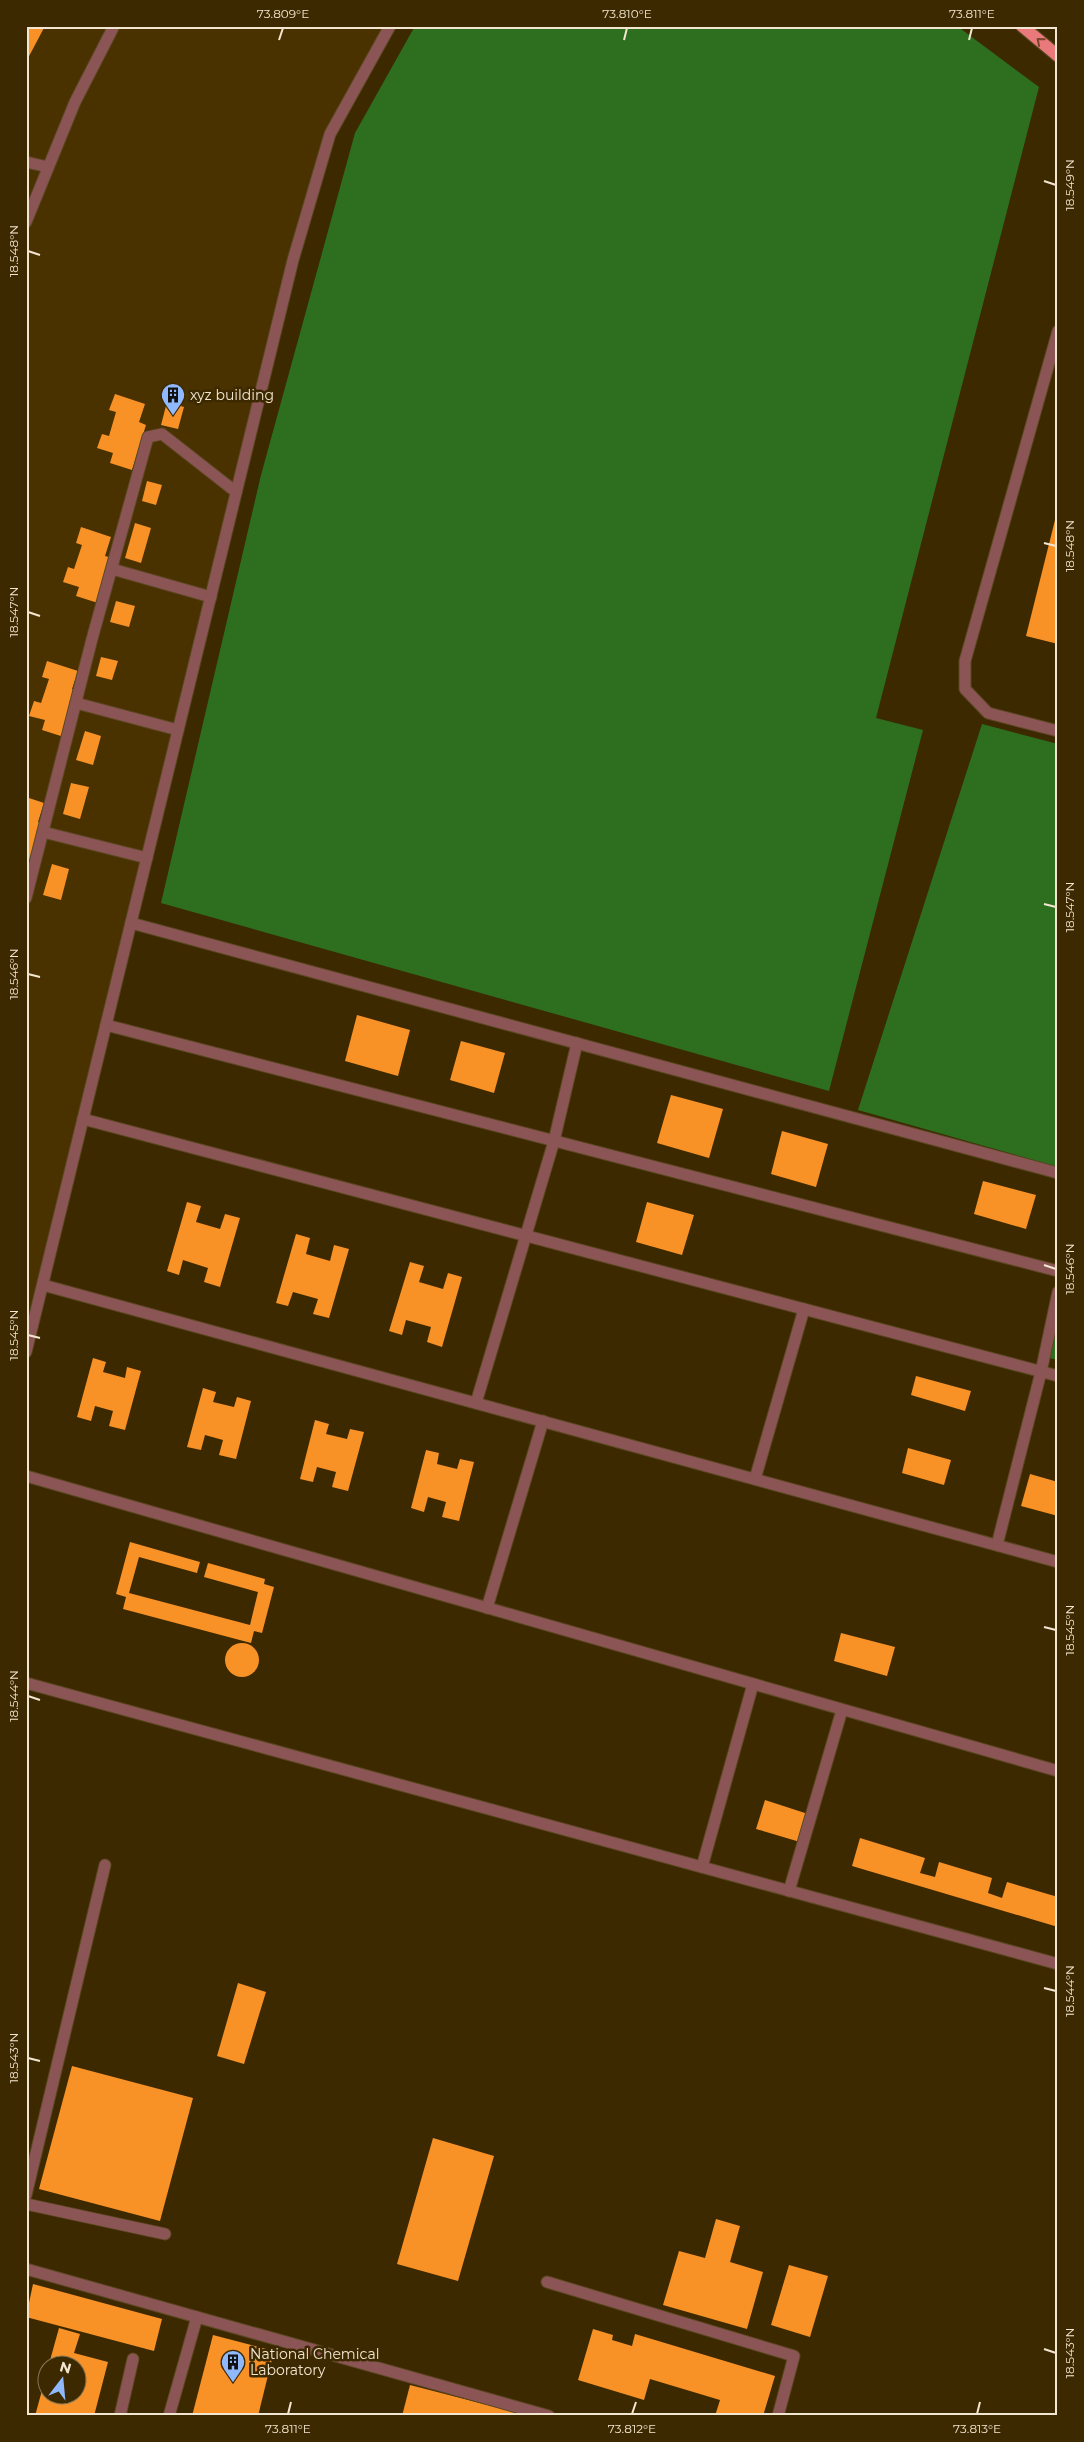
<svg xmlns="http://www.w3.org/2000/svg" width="1084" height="2442" font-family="Montserrat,sans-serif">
	<rect width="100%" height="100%" fill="#3d2900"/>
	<polygon fill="#493100" points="26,26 384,26 330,134 26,1355"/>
	<g fill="#2d6f1f">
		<polygon points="415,26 957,26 1039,87 876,718 923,730 829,1091 161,903 261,475 355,133"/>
		<polygon points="982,724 1058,744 1058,1167 858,1110"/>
		<polygon points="1058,1323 1058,1360 1049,1358"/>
	</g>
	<g fill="#f89227">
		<polygon points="26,26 45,26 26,62"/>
		<polygon points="115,394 145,404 139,422 146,425 132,470 110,463 113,453 97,448 102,434 109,436 116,412 109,410"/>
		<polygon points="167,402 184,407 178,429 161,425"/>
		<polygon points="147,481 162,485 156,505 142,501"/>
		<polygon points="1057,512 1058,512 1058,644 1026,636"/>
		<polygon points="135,523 151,528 141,563 125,558"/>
		<polygon points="81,527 111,537 105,556 112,558 98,603 76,596 79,587 63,582 68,567 74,569 82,545 76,543"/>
		<polygon points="116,601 135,606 129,627 110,622"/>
		<polygon points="101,657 118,661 112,680 96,676"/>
		<polygon points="47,661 78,671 72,689 78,692 64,737 42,730 45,720 29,716 34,701 41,703 49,679 42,677"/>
		<polygon points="85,731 101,736 93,765 76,760"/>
		<polygon points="71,783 89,787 80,819 63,814"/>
		<polygon points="26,797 44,803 38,822 45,824 30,869 26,868"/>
		<polygon points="52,864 69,869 61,900 43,895"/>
		<polygon points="357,1015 410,1030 398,1076 345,1061"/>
		<polygon points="461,1041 505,1053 494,1093 450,1080"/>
		<polygon points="671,1095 723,1109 709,1158 657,1143"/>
		<polygon points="782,1131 828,1144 816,1187 771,1174"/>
		<polygon points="983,1181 1036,1195 1026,1229 974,1214"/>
		<polygon points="187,1202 201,1206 196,1222 220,1229 225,1214 240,1218 220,1287 204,1282 208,1268 183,1260 179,1275 167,1271"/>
		<polygon points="647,1202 694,1215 682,1255 636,1242"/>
		<polygon points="296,1234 310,1238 306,1254 330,1261 334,1245 349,1249 329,1318 313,1314 318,1299 293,1292 288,1306 276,1303"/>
		<polygon points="410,1262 424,1266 419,1282 443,1289 448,1273 462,1277 442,1347 427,1342 431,1327 406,1320 402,1335 389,1331"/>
		<polygon points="93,1358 106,1362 103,1372 125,1378 127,1367 141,1371 125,1430 109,1426 113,1411 95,1406 91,1421 77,1417"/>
		<polygon points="916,1376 971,1391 965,1411 911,1395"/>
		<polygon points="203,1388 216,1392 213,1402 234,1407 237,1397 251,1401 236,1459 219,1455 223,1440 205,1435 201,1450 187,1447"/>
		<polygon points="315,1420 329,1424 326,1434 347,1439 350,1429 364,1432 348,1491 332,1487 336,1472 317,1467 313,1482 300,1479"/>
		<polygon points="908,1448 951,1460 944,1485 902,1473"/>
		<polygon points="426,1450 439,1453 437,1464 457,1469 460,1459 474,1462 459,1521 442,1517 446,1502 428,1497 424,1512 411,1508"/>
		<polygon points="1030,1474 1058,1482 1058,1516 1021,1506"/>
		<polygon points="130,1542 200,1562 197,1573 139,1557 129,1593 250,1625 258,1592 204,1577 208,1563 265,1579 264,1584 274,1587 262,1633 254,1631 251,1643 123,1609 126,1597 116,1594"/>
		<polygon points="841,1633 895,1647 887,1676 834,1661"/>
		<circle cx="242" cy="1660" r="17"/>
		<polygon points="765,1800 808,1814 800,1842 756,1829"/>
		<polygon points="860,1838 925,1858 920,1873 935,1877 939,1862 992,1878 988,1893 1002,1898 1007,1882 1058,1897 1058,1927 852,1866"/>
		<polygon points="238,1983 266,1992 244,2064 217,2056"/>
		<polygon points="72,2066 193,2098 160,2221 39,2189"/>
		<polygon points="433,2138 494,2156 458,2281 397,2264"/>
		<polygon points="716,2219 740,2226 730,2262 763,2272 747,2329 663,2305 679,2251 705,2258"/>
		<polygon points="789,2265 828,2276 810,2337 771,2325"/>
		<polygon points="33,2284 162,2319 154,2351 26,2317"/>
		<polygon points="59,2328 80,2334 74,2353 108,2362 94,2416 35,2416 47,2372 48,2394 78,2394 78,2364 49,2364"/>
		<polygon points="593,2329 613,2335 612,2340 632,2346 635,2334 775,2376 763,2416 715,2416 720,2400 650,2379 644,2400 578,2380"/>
		<polygon points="213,2335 274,2351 258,2416 192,2416"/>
		<polygon points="410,2385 526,2415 526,2416 402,2416"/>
	</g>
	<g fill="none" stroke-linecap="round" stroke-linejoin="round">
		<g stroke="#5a4721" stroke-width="13">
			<g id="service">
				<polyline points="26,162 48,167"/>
				<polyline points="26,222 75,102 114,26"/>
				<polyline points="1058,331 965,661 965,689 988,713 1058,731"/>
				<polyline points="112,569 211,597"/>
				<polyline points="76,703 178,730"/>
				<polyline points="43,832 147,858"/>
				<polyline points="26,898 92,639 148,437 162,434 236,492"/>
				<polyline points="131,923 1058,1173"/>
				<polyline points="106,1025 1058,1271"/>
				<polyline points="83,1119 1058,1376"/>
				<polyline points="43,1285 1058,1562"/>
				<polyline points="26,1352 293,260 330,134 390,26"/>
				<polyline points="476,1403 554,1141 577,1043"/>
				<polyline points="26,1476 1058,1771"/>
				<polyline points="755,1479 804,1309"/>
				<polyline points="997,1545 1041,1372 1058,1292"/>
				<polyline points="487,1608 543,1421"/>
				<polyline points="26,1683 1058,1964"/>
				<polyline points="702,1867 753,1684"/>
				<polyline points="789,1891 842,1710"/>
				<polyline points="26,2195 105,1865"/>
				<polyline points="26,2204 165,2234"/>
				<polyline points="26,2269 549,2416"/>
				<polyline points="547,2282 794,2356 778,2416"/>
				<polyline points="120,2416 133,2359"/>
				<polyline points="169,2416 197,2317"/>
			</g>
		</g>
		<g stroke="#5a4721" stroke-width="14">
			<polyline id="primary" points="1022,26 1058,56"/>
		</g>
		<use href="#service" stroke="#8c5555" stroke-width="11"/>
		<use href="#primary" stroke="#ea797b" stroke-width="12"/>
	</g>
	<defs><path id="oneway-chevron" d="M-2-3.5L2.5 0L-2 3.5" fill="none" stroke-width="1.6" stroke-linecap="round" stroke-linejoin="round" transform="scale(1.25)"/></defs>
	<use stroke="#7a452b" href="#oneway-chevron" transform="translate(1040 41) rotate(-140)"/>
	<path fill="none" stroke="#f3e6d1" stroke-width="2" d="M 279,40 L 283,28M 624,40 L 627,28M 969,40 L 972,28M 1044,181 L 1056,185M 28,251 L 40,255M 1044,543 L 1056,546M 28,612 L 40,616M 1044,904 L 1056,907M 28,974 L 40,977M 1044,1265 L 1056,1269M 28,1335 L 40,1338M 1044,1627 L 1056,1630M 28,1696 L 40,1700M 1044,1988 L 1056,1991M 28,2058 L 40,2061M 1044,2349 L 1056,2353M 288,2414 L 291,2402M 632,2414 L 636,2402M 977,2414 L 980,2402"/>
	<defs>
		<g id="building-pin" transform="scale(1.25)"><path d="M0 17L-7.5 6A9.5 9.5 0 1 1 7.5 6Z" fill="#8fb8fd" stroke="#3d2900"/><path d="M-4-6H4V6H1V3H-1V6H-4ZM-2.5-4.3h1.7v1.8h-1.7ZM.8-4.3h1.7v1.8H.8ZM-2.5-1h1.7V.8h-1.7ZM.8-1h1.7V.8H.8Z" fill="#111"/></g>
	</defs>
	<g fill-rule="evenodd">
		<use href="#building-pin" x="173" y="395"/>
		<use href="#building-pin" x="233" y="2362"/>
	</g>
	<g text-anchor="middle" stroke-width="5" stroke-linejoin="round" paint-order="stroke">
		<g font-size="14" fill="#f3e6d1" stroke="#3d2900" text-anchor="start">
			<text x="190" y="400">xyz building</text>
			<text x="250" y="2359">National Chemical<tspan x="250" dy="16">Laboratory</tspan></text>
		</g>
	</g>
	<rect width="1084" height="2442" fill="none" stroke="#3d2900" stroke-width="55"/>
	<g transform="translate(62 2380) rotate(16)"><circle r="24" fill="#3d2900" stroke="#867554"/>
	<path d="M0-4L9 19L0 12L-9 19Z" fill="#8fb8fd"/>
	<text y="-8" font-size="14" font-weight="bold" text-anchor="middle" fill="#f3e6d1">N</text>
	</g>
	<rect x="28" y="28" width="1028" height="2386" fill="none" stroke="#f3e6d1" stroke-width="2"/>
	<g font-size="12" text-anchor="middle" fill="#f3e6d1">
		<text x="283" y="18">73.809°E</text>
		<text x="627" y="18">73.810°E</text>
		<text x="972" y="18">73.811°E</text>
		<text transform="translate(1070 185) rotate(-90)" y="4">18.549°N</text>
		<text transform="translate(14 251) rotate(-90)" y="4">18.548°N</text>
		<text transform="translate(1070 546) rotate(-90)" y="4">18.548°N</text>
		<text transform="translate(14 612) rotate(-90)" y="4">18.547°N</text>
		<text transform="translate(1070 907) rotate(-90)" y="4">18.547°N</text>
		<text transform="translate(14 974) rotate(-90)" y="4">18.546°N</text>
		<text transform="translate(1070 1269) rotate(-90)" y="4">18.546°N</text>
		<text transform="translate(14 1335) rotate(-90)" y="4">18.545°N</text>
		<text transform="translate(1070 1630) rotate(-90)" y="4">18.545°N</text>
		<text transform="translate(14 1696) rotate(-90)" y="4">18.544°N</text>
		<text transform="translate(1070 1991) rotate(-90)" y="4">18.544°N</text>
		<text transform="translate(14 2058) rotate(-90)" y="4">18.543°N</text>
		<text transform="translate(1070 2353) rotate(-90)" y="4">18.543°N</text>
		<text x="288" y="2433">73.811°E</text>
		<text x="632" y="2433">73.812°E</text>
		<text x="977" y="2433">73.813°E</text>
	</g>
</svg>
